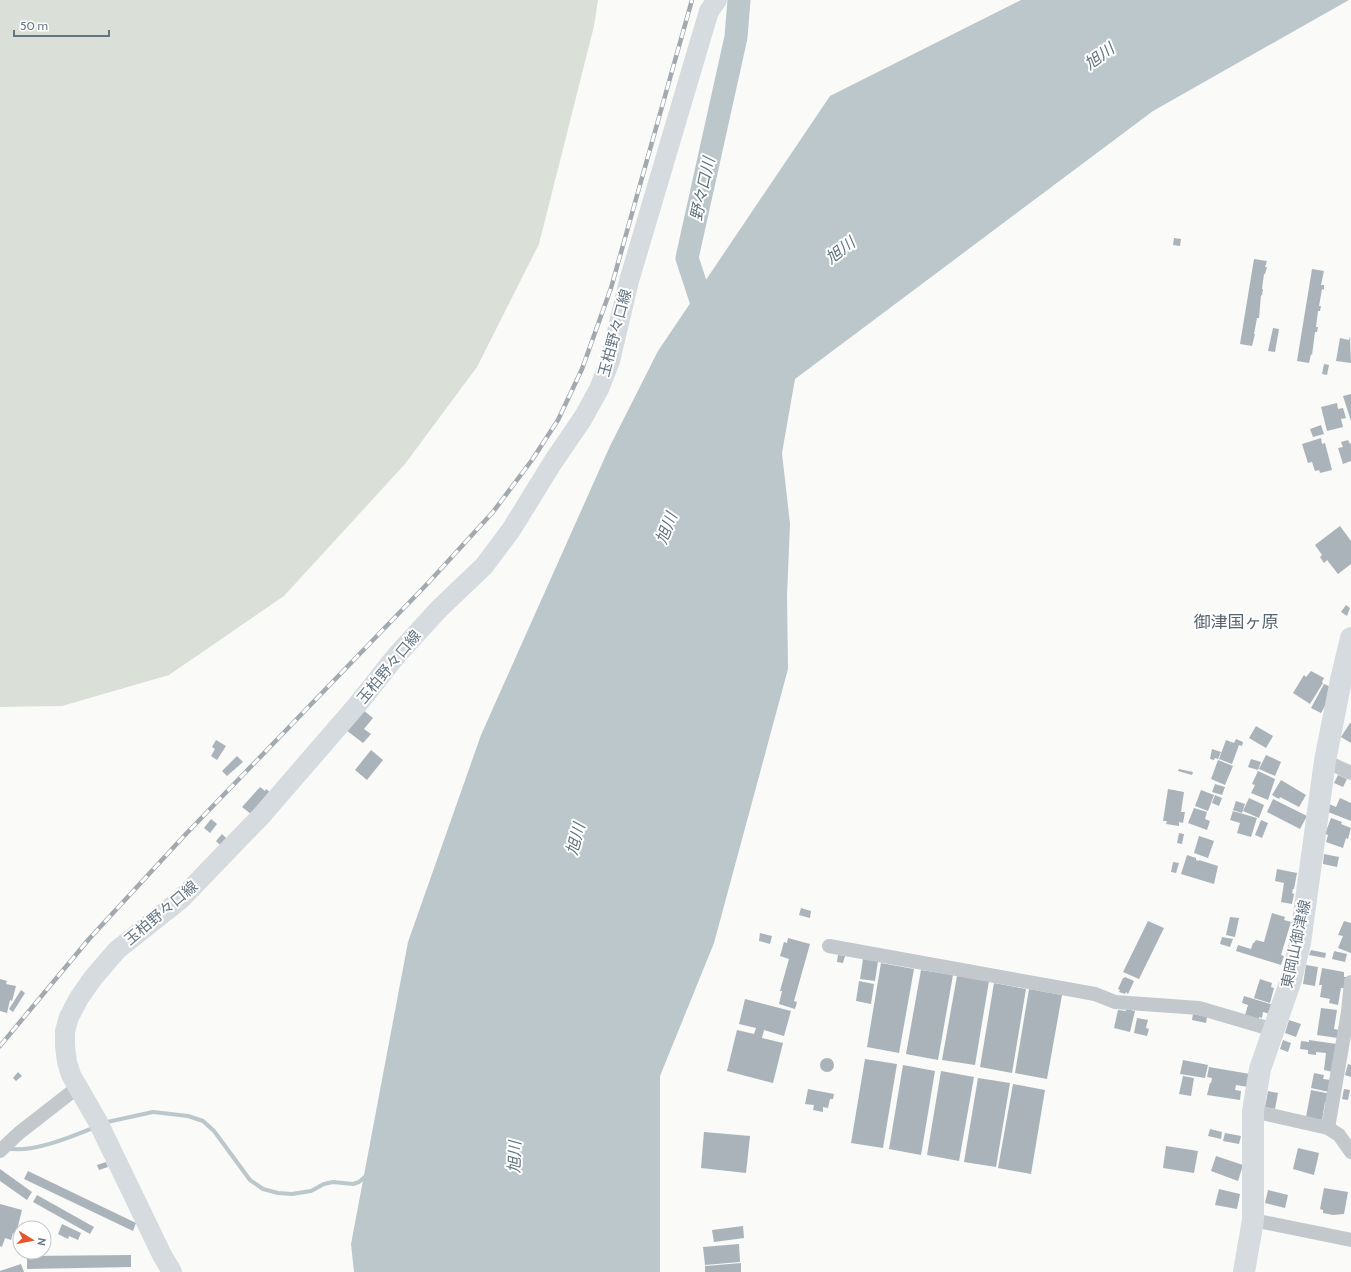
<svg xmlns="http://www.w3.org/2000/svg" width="1351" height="1272" font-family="Cabin,'Noto Sans JP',sans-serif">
	<rect width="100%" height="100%" fill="#fafaf8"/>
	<polygon fill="#dadfd7" points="0,0 598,0 594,26 539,244 477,367 405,464 284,596 169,675 62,706 0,707"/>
	<polygon fill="#bbc7cb" points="1021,0 1349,0 1153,111 795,379 782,453 790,524 787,596 788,669 714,943 660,1076 660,1272 354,1272 351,1244 408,942 481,735 610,446 658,351 830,96"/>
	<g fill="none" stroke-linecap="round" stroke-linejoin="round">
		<g stroke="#bbc7cb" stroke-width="4">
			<polyline points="107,1122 153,1112 188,1116 203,1121 214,1131 250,1180 263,1189 278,1193 292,1194 311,1191 324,1184 333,1182 353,1184 359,1182 367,1175"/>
			<path d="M 6,1148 C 30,1154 71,1137 93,1128"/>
		</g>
		<polyline stroke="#bbc7cb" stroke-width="23" points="708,322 687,258 736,37 739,0"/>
	</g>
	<g fill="#aab3b9">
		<polygon points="1174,238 1181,239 1180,246 1173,245"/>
		<polygon points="1254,259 1267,261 1265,267 1267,267 1265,274 1264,274 1262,289 1263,289 1262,296 1261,295 1259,318 1257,318 1254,334 1255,334 1252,346 1240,344"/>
		<polygon points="1312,269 1324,271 1321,285 1324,285 1324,290 1322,289 1319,306 1321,306 1320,311 1318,311 1316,327 1318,327 1317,332 1315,332 1312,355 1311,354 1309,363 1297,361"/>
		<polygon points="1273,328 1279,329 1275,352 1268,351"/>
		<polygon points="1350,336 1351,363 1336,361 1340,338 1349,340"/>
		<polygon points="1324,364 1329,365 1327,375 1322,374"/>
		<polygon points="1351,394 1351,421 1343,396"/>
		<polygon points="1337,403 1338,409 1343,408 1346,418 1341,419 1343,427 1327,431 1321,407"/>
		<polygon points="1321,425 1324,434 1313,437 1310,429"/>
		<polygon points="1321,438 1322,444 1325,443 1332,470 1320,473 1319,470 1315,471 1312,462 1308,463 1302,444"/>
		<polygon points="1348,440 1350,444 1351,443 1351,461 1343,464 1338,448 1343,447 1341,442"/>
		<polygon points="1340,526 1351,541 1351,564 1338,574 1327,560 1324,563 1320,557 1322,555 1315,545"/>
		<polygon points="1346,605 1350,608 1347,616 1341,612"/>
		<polygon points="1311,671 1324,678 1322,682 1323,683 1310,704 1293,693 1304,675 1306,677"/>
		<polygon points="1324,684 1331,687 1326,704 1321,713 1311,708"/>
		<polygon points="363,710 373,718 364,729 371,734 363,743 346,730"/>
		<polygon points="1350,723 1351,723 1351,743 1341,737"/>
		<polygon points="1256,726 1273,736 1266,748 1249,738"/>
		<polygon points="1236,739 1243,742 1242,746 1239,745 1232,764 1219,759 1226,740 1234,743"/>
		<polygon points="216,740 226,746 217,760 211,756 215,749 212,747"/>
		<polygon points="1212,749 1221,752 1218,759 1215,758 1214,760 1210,759"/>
		<polygon points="371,750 383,760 367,780 355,770"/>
		<polygon points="1266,755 1281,762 1275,776 1259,769"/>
		<polygon points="237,756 243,762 227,776 222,771"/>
		<polygon points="1251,759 1261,762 1258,770 1248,767"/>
		<polygon points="1218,760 1233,766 1225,785 1211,779"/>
		<polygon points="1179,769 1193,772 1192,775 1178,771"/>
		<polygon points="1258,771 1275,779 1268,800 1251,793 1255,785 1252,784"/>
		<polygon points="1338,775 1347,779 1343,787 1334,783"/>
		<polygon points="1281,780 1306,795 1299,807 1280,797 1279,799 1272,795"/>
		<polygon points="1215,784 1225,787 1222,795 1212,792"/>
		<polygon points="260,787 265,791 266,789 271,793 251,814 242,807"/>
		<polygon points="1168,789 1184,792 1181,812 1185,812 1183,823 1179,822 1179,826 1166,824 1167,821 1163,821"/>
		<polygon points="1201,790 1214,795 1208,811 1195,806"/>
		<polygon points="1215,795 1222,798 1219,806 1212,803"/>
		<polygon points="1249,798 1264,805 1259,818 1243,811"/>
		<polygon points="1340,798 1351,803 1351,821 1328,812 1329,804 1336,807"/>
		<polygon points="1273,799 1307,816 1300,829 1267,812"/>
		<polygon points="1236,801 1245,804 1242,813 1233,810"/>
		<polygon points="1194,808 1207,812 1205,819 1210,821 1207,830 1188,823"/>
		<polygon points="1233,811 1257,818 1251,837 1237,833 1240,823 1230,820"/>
		<polygon points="1331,818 1342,822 1341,824 1351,828 1348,839 1346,838 1343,848 1326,842 1328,835 1325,834"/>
		<polygon points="211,819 217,824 210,833 204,828"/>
		<polygon points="1261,820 1268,823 1262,838 1255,835"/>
		<polygon points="1179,833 1184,834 1182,844 1177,843"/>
		<polygon points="222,834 227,839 221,846 216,841"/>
		<polygon points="1199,836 1214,841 1208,858 1194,853"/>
		<polygon points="1324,854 1339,857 1337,867 1323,864"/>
		<polygon points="1187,855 1196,858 1196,860 1199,861 1199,860 1218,866 1214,884 1181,874"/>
		<polygon points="1173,862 1179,863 1176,873 1171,872"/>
		<polygon points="1277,869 1297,873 1294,889 1293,889 1292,893 1294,894 1292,904 1281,902 1284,883 1275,881"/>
		<polygon points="801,908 811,911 810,918 799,915"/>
		<polygon points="1272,913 1285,917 1284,920 1291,922 1281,955 1284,956 1281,965 1236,951 1238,945 1251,949 1253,943 1254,943 1256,940 1264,942"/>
		<polygon points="1230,917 1239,918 1235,937 1226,935"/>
		<polygon points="1148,921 1164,928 1139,979 1123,972"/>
		<polygon points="1344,921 1351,923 1351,953 1338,948 1343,936 1338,935"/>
		<polygon points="760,933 772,936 770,944 759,941"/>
		<polygon points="1222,937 1233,939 1230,947 1220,944"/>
		<polygon points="788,938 810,944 794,1001 797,1002 795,1009 779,1004 782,991 780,991 789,959 780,956 784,942 787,943"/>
		<polygon points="1311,950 1326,953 1325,958 1309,955"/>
		<polygon points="1334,951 1347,954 1345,962 1332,959"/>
		<polygon points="838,955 845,956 843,963 837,962"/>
		<polygon points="863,959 878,961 875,981 860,979"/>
		<polygon points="881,963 914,969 899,1053 867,1047"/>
		<polygon points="1306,965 1318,967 1315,986 1303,984"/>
		<polygon points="1322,968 1344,972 1344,977 1346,977 1345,988 1341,988 1338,1005 1329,1003 1330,999 1320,997 1322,985 1319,985"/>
		<polygon points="921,970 953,975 938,1060 906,1054"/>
		<polygon points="957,976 989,981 975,1065 942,1060"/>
		<polygon points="1125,977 1134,981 1128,994 1126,992 1125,994 1119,992 1120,990 1118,989 1123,978 1124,978"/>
		<polygon points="0,979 7,981 6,984 16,986 12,1001 10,1000 7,1013 0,1011"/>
		<polygon points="1260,979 1272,983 1271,987 1274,988 1270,1003 1254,998"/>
		<polygon points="859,981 874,984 871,1004 856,1001"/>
		<polygon points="994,983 1026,989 1012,1073 980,1067"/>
		<polygon points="1029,989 1062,995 1047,1079 1015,1073"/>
		<polygon points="21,990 25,993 13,1012 9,1009"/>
		<polygon points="1244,996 1274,1005 1270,1014 1263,1012 1262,1018 1259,1017 1259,1020 1245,1015 1248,1005 1242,1003"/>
		<polygon points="745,999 791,1011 784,1036 764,1030 762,1038 783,1043 773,1083 727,1071 737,1030 754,1034 756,1028 739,1024"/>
		<polygon points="1321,1008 1337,1010 1334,1029 1339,1030 1338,1038 1317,1035"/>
		<polygon points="1126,1009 1135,1011 1130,1032 1114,1028 1118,1010 1126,1011"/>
		<polygon points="1193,1014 1207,1017 1206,1023 1192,1020"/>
		<polygon points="1137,1018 1148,1020 1146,1028 1149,1029 1147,1036 1134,1033"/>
		<polygon points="1289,1020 1301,1024 1296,1037 1285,1033"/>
		<polygon points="1283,1040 1291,1043 1288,1052 1280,1049"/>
		<polygon points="1309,1040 1337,1044 1333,1072 1324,1070 1326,1053 1316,1052 1316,1055 1308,1054 1308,1050 1300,1049 1301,1041 1309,1042"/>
		<circle cx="827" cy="1065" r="7"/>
		<polygon points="865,1059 897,1064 883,1148 851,1143"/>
		<polygon points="1183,1060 1208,1065 1205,1078 1180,1074"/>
		<polygon points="1348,1064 1351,1065 1351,1077 1345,1075"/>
		<polygon points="903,1065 935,1071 921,1155 889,1149"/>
		<polygon points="1209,1067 1250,1074 1248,1087 1236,1085 1235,1090 1241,1091 1240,1100 1207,1095 1210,1083 1211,1083 1212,1078 1207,1077"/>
		<polygon points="941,1071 974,1077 959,1161 927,1155"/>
		<polygon points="18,1072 22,1076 16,1081 13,1078"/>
		<polygon points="1314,1073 1324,1075 1323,1079 1331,1080 1329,1092 1311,1088"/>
		<polygon points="1183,1076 1194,1078 1191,1096 1179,1094"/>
		<polygon points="978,1078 1010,1083 996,1167 964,1162"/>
		<polygon points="1013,1084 1045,1090 1031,1174 998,1168"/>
		<polygon points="808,1089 834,1094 833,1099 830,1099 828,1108 823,1107 823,1112 813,1110 814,1105 805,1104"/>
		<polygon points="1344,1089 1350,1090 1348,1100 1342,1099"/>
		<polygon points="1311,1090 1331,1094 1329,1103 1325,1102 1322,1120 1306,1117"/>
		<polygon points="1268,1091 1278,1093 1275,1109 1265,1107"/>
		<polygon points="1210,1129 1222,1132 1221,1139 1208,1136"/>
		<polygon points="704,1132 750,1136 746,1173 701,1168"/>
		<polygon points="1225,1133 1241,1136 1239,1144 1223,1141"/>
		<polygon points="1166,1146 1198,1151 1194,1173 1163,1168"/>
		<polygon points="1298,1148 1319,1153 1314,1175 1293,1169"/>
		<polygon points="1216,1156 1243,1165 1238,1181 1211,1171"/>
		<polygon points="106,1162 108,1167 99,1170 97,1165"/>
		<polygon points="0,1169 32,1192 27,1200 0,1181"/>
		<polygon points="28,1171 136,1223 133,1231 24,1179"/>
		<polygon points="1324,1188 1348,1192 1344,1214 1333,1215 1323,1213 1323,1210 1320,1209"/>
		<polygon points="1219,1189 1240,1194 1237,1209 1215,1205"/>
		<polygon points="1268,1190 1288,1195 1285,1208 1265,1203"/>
		<polygon points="37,1195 94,1227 90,1234 33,1202"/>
		<polygon points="0,1204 22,1210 16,1234 13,1233 11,1240 5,1238 2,1247 0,1246"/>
		<polygon points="62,1224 81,1233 78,1240 69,1236 68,1239 58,1234"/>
		<polygon points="743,1226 744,1238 714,1242 712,1230"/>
		<polygon points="739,1244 740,1262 705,1265 703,1247"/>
		<polygon points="131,1255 131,1267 27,1269 27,1256"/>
		<polygon points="741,1263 741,1272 705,1272 705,1266"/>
		<polygon points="21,1264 24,1272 0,1272 0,1271"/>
	</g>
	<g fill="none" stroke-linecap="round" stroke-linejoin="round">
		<g stroke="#c3c8cc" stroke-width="14">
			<polyline points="1325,761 1351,773"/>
			<polyline points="829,946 1095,994 1115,1002 1199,1008 1274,1030"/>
			<polyline points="1253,1111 1328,1128 1339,1135 1351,1152"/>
			<polyline points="1328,1128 1348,1012 1351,982"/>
			<polyline points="0,1151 19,1133 78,1087"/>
			<polyline points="1253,1220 1351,1240"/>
		</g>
		<polyline stroke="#d6dbdf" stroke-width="20" points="172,1272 162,1255 98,1122 71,1075 67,1062 65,1046 65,1031 69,1017 79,998 93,978 117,950 180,900 262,815 358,704 396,656 439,609 484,566 511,530 553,462 583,418 599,389 610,361 629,281 709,11 717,0"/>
		<polyline stroke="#d6dbdf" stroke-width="22" points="1244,1272 1253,1220 1253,1111 1260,1069 1291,980 1300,943 1325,761 1341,680 1351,638"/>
		<g stroke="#a2aab0" stroke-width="4.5">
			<polyline id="rail" points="0,1046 89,939 184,836 429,582 493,512 532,460 558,420 582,369 611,288 692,0"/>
		</g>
		<use href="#rail" stroke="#fff" stroke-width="3" stroke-dasharray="9" stroke-linecap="butt"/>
	</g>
	<g text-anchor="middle" stroke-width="4" stroke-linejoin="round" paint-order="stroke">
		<g font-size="15" fill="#657683" stroke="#fff">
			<text transform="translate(615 333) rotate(-75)" y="5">玉柏野々口線</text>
			<text transform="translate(389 667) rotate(-50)" y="5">玉柏野々口線</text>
			<text transform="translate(161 913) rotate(-40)" y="5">玉柏野々口線</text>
			<text transform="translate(1296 944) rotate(-78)" y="5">東岡山御津線</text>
		</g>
		<g font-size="16" font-style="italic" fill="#60757c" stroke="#fff">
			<text transform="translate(1099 56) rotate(-36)" y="6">旭川</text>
			<text transform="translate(702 189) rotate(-78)" y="6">野々口川</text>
			<text transform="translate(840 250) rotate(-37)" y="6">旭川</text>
			<text transform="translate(666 528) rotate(-69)" y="6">旭川</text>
			<text transform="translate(575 839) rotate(-75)" y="6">旭川</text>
			<text transform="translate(514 1157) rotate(-88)" y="6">旭川</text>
		</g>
		<g font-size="17" fill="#57646e" stroke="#fff">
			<text x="1236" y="628">御津国ヶ原</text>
		</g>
	</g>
	<g transform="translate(32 1240) rotate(100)"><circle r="19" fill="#ffffff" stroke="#c1c8cd"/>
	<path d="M0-3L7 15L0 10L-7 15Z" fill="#e4572e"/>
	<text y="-6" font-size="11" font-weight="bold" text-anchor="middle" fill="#657683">N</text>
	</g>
	<path d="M14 30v6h95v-6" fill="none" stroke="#657683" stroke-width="2"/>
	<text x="20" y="30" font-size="12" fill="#657683" stroke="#ffffff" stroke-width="3" paint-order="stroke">50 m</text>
</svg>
